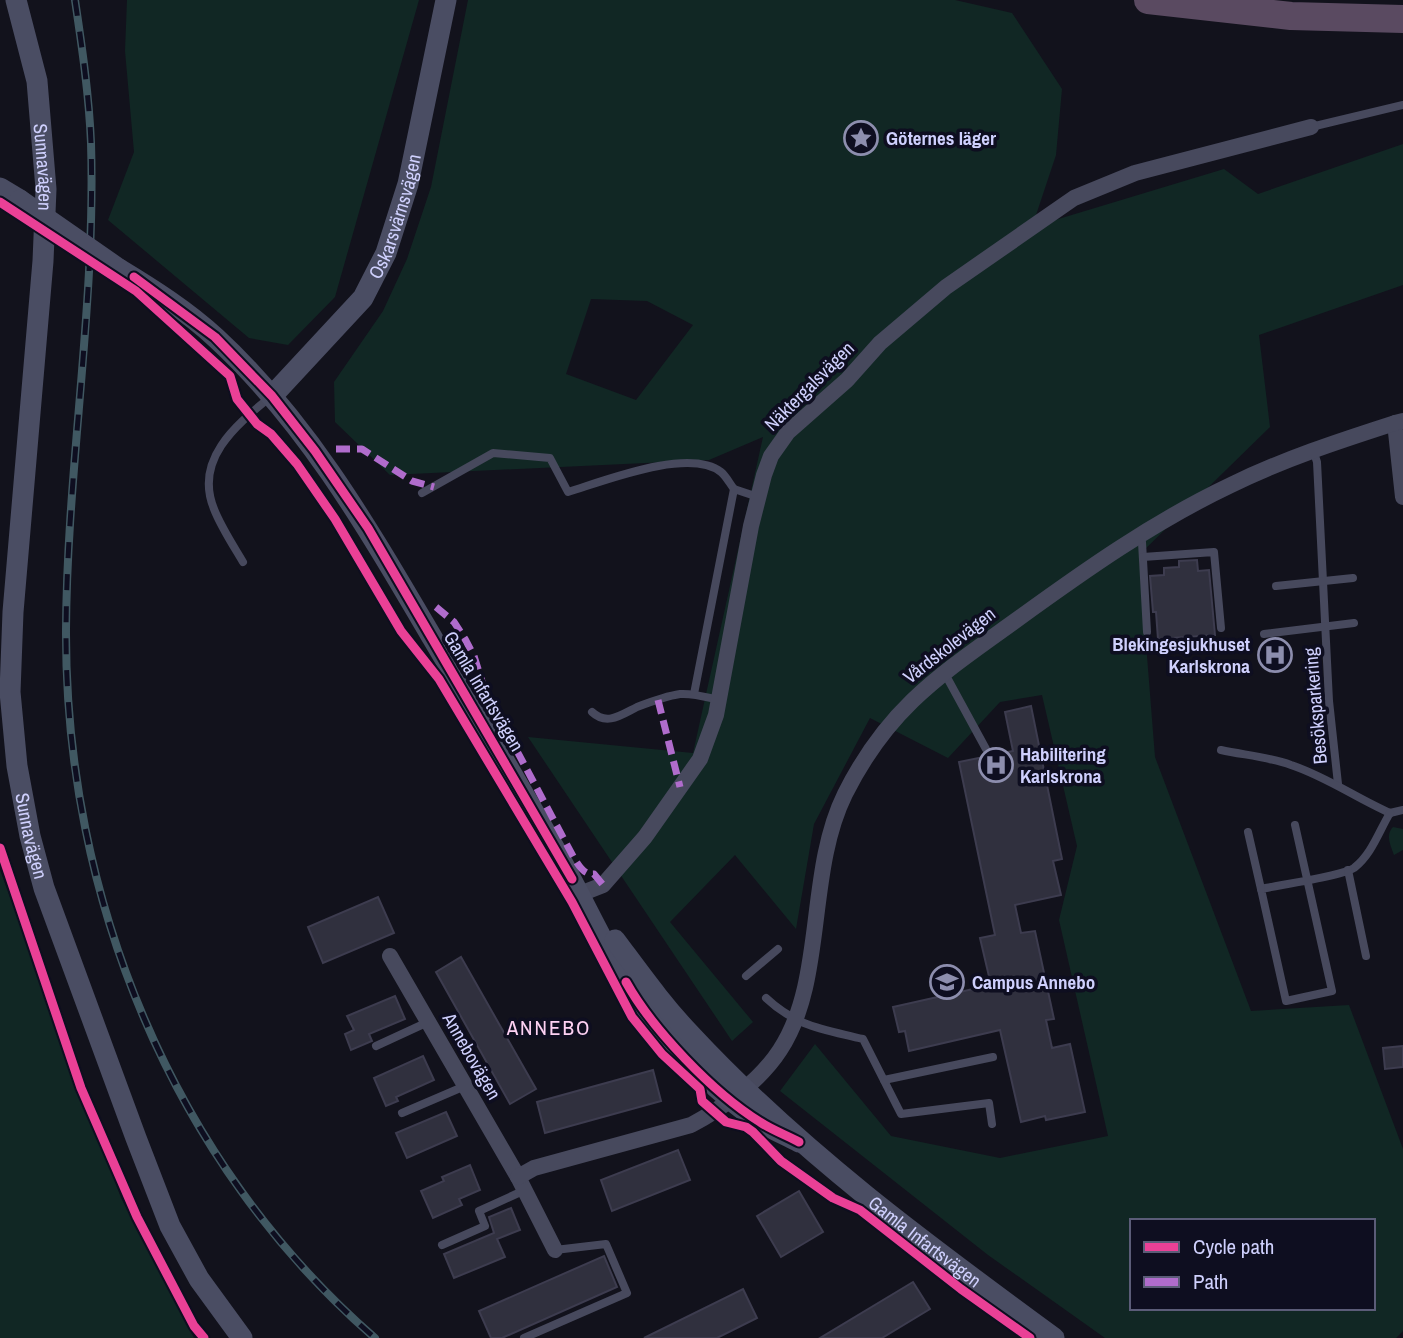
<svg xmlns="http://www.w3.org/2000/svg" width="1403" height="1338" font-family="'Archivo Narrow',sans-serif">
	<rect width="100%" height="100%" fill="#12121c"/>
	<g fill="#112724" fill-rule="evenodd">
		<polygon points="127,0 419,0 335,297 288,345 249,338 108,220 134,152 125,51"/>
		<path d="M 468,0 L 955,0 L 1012,13 L 1062,89 L 1056,155 L 1032,227 L 1224,169 L 1258,194 L 1403,144 L 1403,285 L 1259,335 L 1270,427 L 1139,555 L 1155,757 L 1251,1011 L 1349,1005 L 1403,1149 L 1403,1331 L 1396,1338 L 1105,1338 L 988,1255 L 780,1091 L 815,1044 L 891,1136 L 1000,1158 L 1108,1136 L 1059,920 L 1077,846 L 1042,695 L 1000,702 L 948,758 L 870,718 L 814,824 L 796,929 L 735,855 L 670,922 L 753,1022 L 732,1041 L 528,737 L 693,753 L 763,437 L 709,460 L 390,475 L 335,422 L 334,382 L 383,311 L 407,259 L 431,187 ZM 591,299 L 647,301 L 693,325 L 636,400 L 566,374 ZM 1132,1221 L 1373,1221 L 1373,1308 L 1132,1308 Z"/>
		<path d="M 1393,827 L 1403,829 L 1403,850 L 1394,855 C 1391,846 1385,835 1393,827 Z"/>
		<polygon points="0,870 121,1198 194,1338 0,1338"/>
	</g>
	<g fill="#30303e" stroke="#3d3c4f" stroke-width="2">
		<polygon points="1197,560 1198,571 1209,570 1215,635 1158,639 1156,612 1153,612 1150,576 1164,575 1164,568 1179,567 1179,561"/>
		<polygon points="1031,706 1062,859 1053,861 1061,895 1015,905 1021,933 1035,931 1054,1019 1046,1020 1052,1048 1070,1044 1085,1112 1046,1120 1045,1116 1021,1122 1000,1030 909,1051 905,1031 899,1032 893,1007 991,985 980,938 995,935 959,762 1013,751 1005,712"/>
		<polygon points="378,897 394,933 323,963 308,927"/>
		<polygon points="461,957 536,1089 510,1104 436,972"/>
		<polygon points="395,996 405,1019 369,1034 372,1041 351,1050 345,1034 354,1030 347,1016"/>
		<polygon points="1403,1046 1403,1067 1385,1069 1383,1048"/>
		<polygon points="423,1056 434,1080 396,1097 398,1101 386,1106 374,1078"/>
		<polygon points="653,1070 661,1101 545,1133 537,1102"/>
		<polygon points="446,1112 457,1136 407,1158 396,1133"/>
		<polygon points="678,1150 690,1180 612,1211 601,1180"/>
		<polygon points="470,1165 480,1190 459,1199 462,1205 433,1218 421,1191 444,1181 442,1177"/>
		<polygon points="799,1191 823,1232 781,1257 757,1216"/>
		<polygon points="511,1208 520,1230 497,1239 505,1257 454,1278 444,1254 494,1233 489,1217"/>
		<polygon points="604,1256 617,1287 502,1338 491,1338 479,1311"/>
		<polygon points="913,1282 930,1309 882,1338 820,1338"/>
		<polygon points="743,1289 757,1318 717,1338 644,1338"/>
	</g>
	<g fill="none" stroke-linecap="round" stroke-linejoin="round">
		<g stroke="#47495d" stroke-width="8">
			<polyline points="1311,127 1403,105"/>
			<polyline points="1313,450 1317,462 1329,701 1338,784"/>
			<polyline points="734,489 758,497"/>
			<path d="M 422,493 L 493,453 L 550,458 L 568,492 C 604,481 689,447 721,472 C 726,476 730,484 734,489 L 694,694"/>
			<polyline points="1139,535 1142,542 1147,632"/>
			<polyline points="1143,557 1214,552 1221,628"/>
			<path d="M 243,562 C 233,545 221,527 214,509 C 194,460 235,426 269,398"/>
			<polyline points="1276,586 1353,578"/>
			<polyline points="1264,634 1354,623"/>
			<polyline points="944,672 986,749"/>
			<path d="M 592,712 C 607,726 621,715 637,707 C 650,702 666,696 680,694 C 693,693 706,697 719,700"/>
			<path d="M 1221,750 C 1244,755 1269,757 1291,765 C 1327,777 1356,798 1390,813"/>
			<polyline points="1390,813 1403,810"/>
			<path d="M 1295,825 L 1332,991 L 1286,1001 L 1261,889 C 1279,885 1342,876 1354,868 C 1372,854 1379,831 1390,813"/>
			<polyline points="1248,832 1261,889"/>
			<polyline points="1348,870 1366,956"/>
			<polyline points="746,976 778,949"/>
			<path d="M 766,998 C 797,1027 823,1029 863,1039 L 901,1114 L 989,1103 L 992,1124"/>
			<polyline points="376,1046 428,1022"/>
			<polyline points="884,1080 993,1057"/>
			<polyline points="402,1113 465,1086"/>
			<polyline points="442,1245 485,1226 479,1211 525,1190"/>
			<polyline points="524,1338 627,1293 606,1244 555,1250"/>
		</g>
		<g stroke="#47495d" stroke-width="16">
			<polyline points="1403,421 1395,423 1403,497"/>
			<polyline points="580,894 603,885 645,837 700,759 716,715 751,526 764,475 771,456 788,432 847,380 880,343 946,287 1074,198 1135,173 1311,127"/>
			<polyline points="390,956 518,1177 555,1250"/>
			<path d="M 518,1177 L 534,1168 L 691,1125 C 723,1108 760,1081 780,1050 C 826,980 806,873 845,794 C 888,708 940,675 1015,621 C 1084,571 1153,522 1231,485 C 1284,459 1339,441 1395,423"/>
		</g>
		<g stroke="#4a4d63" stroke-width="21">
			<path id="s1" d="M 16,0 L 37,81 L 46,189 L 43,261 L 13,612 L 10,692 L 17,766 L 30,836 L 44,888 L 136,1138 L 170,1226 L 199,1279 L 242,1338"/>
			<polyline points="0,188 20,200"/>
			<path d="M 119,269 C 152,289 187,311 216,338 C 308,423 370,532 433,639 C 473,707 513,775 552,844 C 580,893 603,945 632,993 C 658,1035 718,1094 759,1121 C 771,1129 786,1135 799,1142"/>
			<path id="s2" d="M 272,396 L 363,298 L 386,253 L 408,184 L 446,0"/>
			<path id="s3" d="M 615,940 C 639,972 663,1006 691,1035 C 799,1151 927,1245 1054,1338"/>
		</g>
		<polyline stroke="#5a4a61" stroke-width="28" points="1148,0 1291,16 1403,19"/>
		<g stroke="#405862" stroke-width="8">
			<path id="rail" d="M 75,0 C 82,47 89,95 91,143 C 96,306 67,467 66,630 C 65,897 172,1162 375,1338"/>
		</g>
		<use href="#rail" stroke="#0e0e20" stroke-width="5" stroke-dasharray="16" stroke-linecap="butt"/>
		<polyline stroke="#4a4d63" stroke-width="21" points="20,200 119,269"/>
		<g stroke="#b06ccc" stroke-width="7" stroke-dasharray="14 7" stroke-linecap="butt">
			<polyline points="336,449 362,449 412,481 434,487"/>
			<path d="M 436,607 L 454,622 L 465,639 L 474,656 L 485,691 L 574,858 C 579,866 584,875 594,874 L 603,885"/>
			<polyline points="658,700 680,787"/>
		</g>
		<g stroke="#0e0e20" stroke-width="13">
			<g id="cycleway">
				<polyline points="0,202 136,291 230,376 237,399 257,424 271,434 297,464 335,519 401,631 439,679 572,902 632,1017 662,1054 700,1089 702,1101 726,1122 746,1127 753,1132 781,1161 833,1198 860,1210 961,1289 1030,1338"/>
				<polyline points="134,277 215,337 272,396 315,451 368,528 572,879"/>
				<polyline points="0,848 81,1088 137,1217 194,1326 204,1338"/>
				<path d="M 626,982 C 652,1029 713,1093 760,1122 C 772,1130 786,1135 799,1142"/>
			</g>
		</g>
		<use href="#cycleway" stroke="#ea4096" stroke-width="9"/>
	</g>
	<defs>
		<g id="sight-ring" transform="scale(1.75)"><circle r="9.5" fill="#0e0e20" stroke="#8d8eae" stroke-width="1.5"/><path d="M0-6L1.8-2.2L6-1.7L2.9 1.2L3.7 5.4L0 3.3L-3.7 5.4L-2.9 1.2L-6-1.7L-1.8-2.2Z" fill="#8d8eae"/></g>
		<g id="hospital-ring" transform="scale(1.75)"><circle r="9.5" fill="#0e0e20" stroke="#8d8eae" stroke-width="1.5"/><path d="M-5-5h3v3.5h4V-5h3V5h-3V1.5h-4V5h-3Z" fill="#8d8eae"/></g>
		<g id="university-ring" transform="scale(1.75)"><circle r="9.5" fill="#0e0e20" stroke="#8d8eae" stroke-width="1.5"/><path d="M0-5L7-2L0 1L-7-2ZM-4 1L0 2.5L4 1V4Q0 6-4 4Z" fill="#8d8eae"/></g>
	</defs>
	<g fill-rule="evenodd">
		<use href="#sight-ring" x="861" y="138"/>
		<use href="#hospital-ring" x="1275" y="655"/>
		<use href="#hospital-ring" x="996" y="765"/>
		<use href="#university-ring" x="947" y="982"/>
	</g>
	<g text-anchor="middle" stroke-width="7" stroke-linejoin="round" paint-order="stroke">
		<g font-size="19" font-weight="bold" fill="#cfd0fd" stroke="#0e0e20" text-anchor="start">
			<text x="886" y="145">Göternes läger</text>
			<text x="1250" y="651" text-anchor="end">Blekingesjukhuset<tspan x="1250" dy="22">Karlskrona</tspan></text>
			<text x="1020" y="761">Habilitering<tspan x="1020" dy="22">Karlskrona</tspan></text>
			<text x="972" y="989">Campus Annebo</text>
		</g>
		<g font-size="19" fill="#cfd0fd" stroke="#0e0e20">
			<text dy="7" stroke="none"><textPath href="#s1" startOffset="170">Sunnavägen</textPath></text>
			<text dy="7" stroke="none"><textPath href="#s2" startOffset="222">Oskarsvärnsvägen</textPath></text>
			<text transform="translate(809 386) rotate(-45)" y="7">Näktergalsvägen</text>
			<text transform="translate(949 645) rotate(-38)" y="7">Vårdskolevägen</text>
			<text transform="translate(484 691) rotate(59)" y="7">Gamla Infartsvägen</text>
			<text transform="translate(1315 706) rotate(-95)" y="7">Besöksparkering</text>
			<text dy="7" stroke="none"><textPath href="#s1" startOffset="842">Sunnavägen</textPath></text>
			<text transform="translate(472 1056) rotate(60)" y="7">Annebovägen</text>
			<text dy="7" stroke="none"><textPath href="#s3" startOffset="434">Gamla Infartsvägen</textPath></text>
		</g>
		<g font-size="21" letter-spacing="2" fill="#fdd1f3" stroke="#0e0e20">
			<text x="549" y="1035">ANNEBO</text>
		</g>
	</g>
	<rect x="1130" y="1219" width="245" height="91" fill="#0e0e20" stroke="#5b5c78" stroke-width="2"/>
	<rect x="1144" y="1242" width="35" height="10" fill="#ea4096" stroke="#5b5c78" stroke-width="2"/>
	<text x="1193" y="1254" font-size="21" fill="#cfd0fd">Cycle path</text>
	<rect x="1144" y="1277" width="35" height="10" fill="#b06ccc" stroke="#5b5c78" stroke-width="2"/>
	<text x="1193" y="1289" font-size="21" fill="#cfd0fd">Path</text>
</svg>
